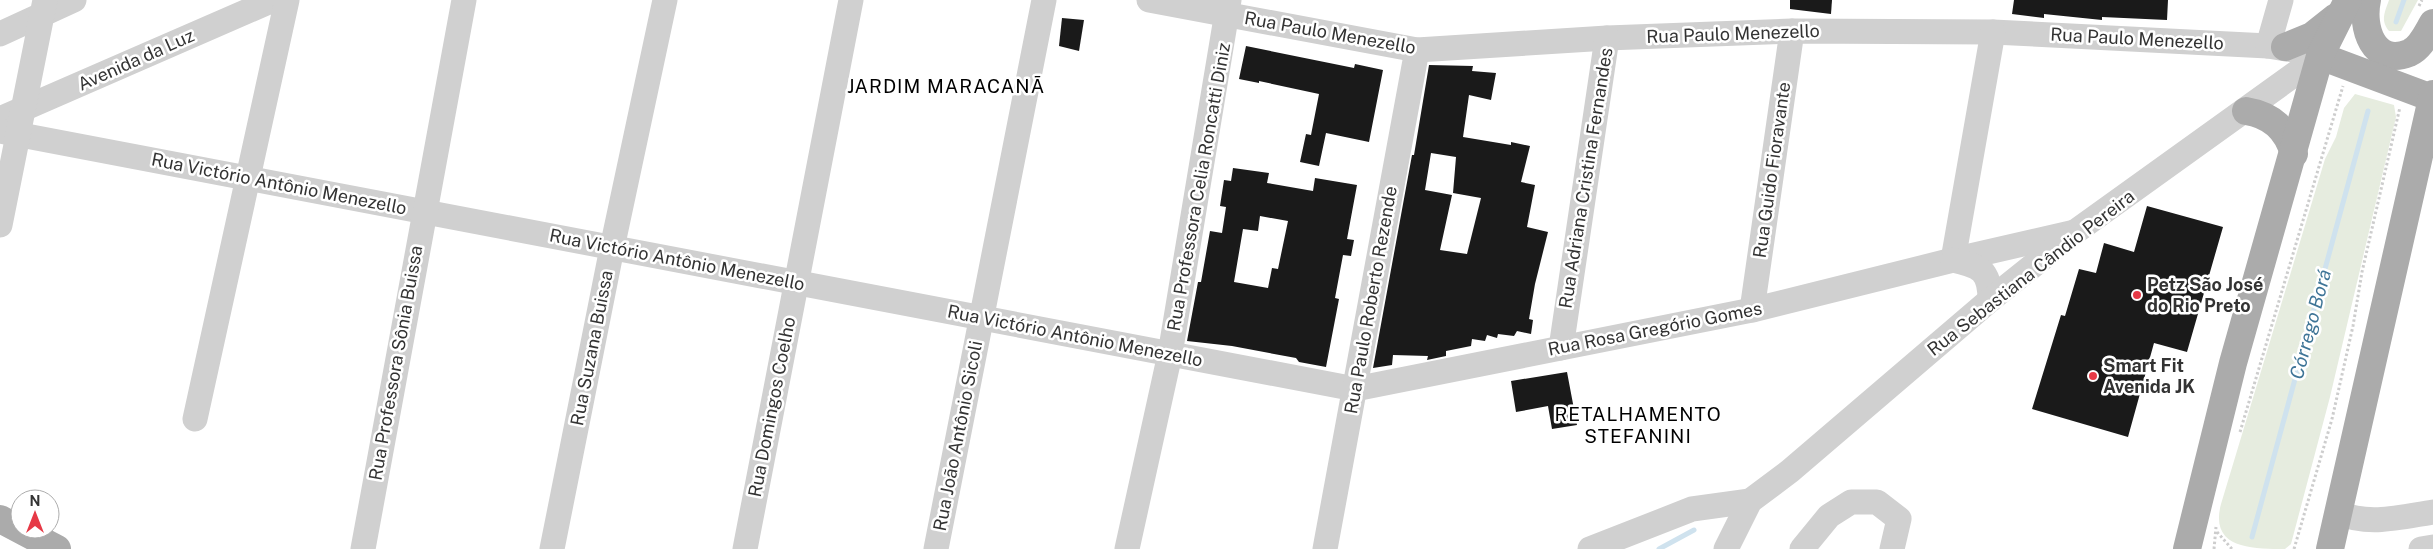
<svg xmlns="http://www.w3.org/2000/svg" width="2433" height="549" font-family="'Public Sans',sans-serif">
	<rect width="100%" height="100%" fill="#fff"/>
	<g fill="#e6ecdf">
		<path d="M 2389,0 L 2418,0 L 2401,31 L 2389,31 C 2380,20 2385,12 2389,0 Z"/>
		<path d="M 2355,94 L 2394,105 L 2396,117 L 2330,397 L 2291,544 L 2285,549 C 2252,549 2209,549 2221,504 L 2325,159 L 2336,137 L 2344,108 Z"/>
	</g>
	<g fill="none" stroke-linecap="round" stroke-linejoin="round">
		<g stroke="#cfe2ee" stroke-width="5">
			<polyline points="2396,22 2404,0"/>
			<polyline points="2252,537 2368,111"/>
			<polyline points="1659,549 1694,530"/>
		</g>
	</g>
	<g fill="#1a1a1a" fill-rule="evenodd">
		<polygon points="1790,0 1832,0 1831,14 1790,9"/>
		<polygon points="2014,0 2168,0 2167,20 2102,17 2102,20 2044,14 2044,18 2012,14"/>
		<polygon points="1062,18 1084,20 1079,51 1059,46"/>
		<polygon points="1246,46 1354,68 1355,64 1383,70 1369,142 1326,133 1319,166 1300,162 1306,134 1311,135 1319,94 1259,81 1259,83 1239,79"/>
		<path d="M 1429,65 L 1473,66 L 1472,71 L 1496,73 L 1491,100 L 1469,95 L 1463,137 L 1511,145 L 1511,142 L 1530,146 L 1521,182 L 1535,185 L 1527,227 L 1548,232 L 1535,284 L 1529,319 L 1533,320 L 1531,334 L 1517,331 L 1514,336 L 1498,334 L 1497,338 L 1487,335 L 1485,341 L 1472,339 L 1471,346 L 1446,351 L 1446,356 L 1427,360 L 1428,356 L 1393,355 L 1392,365 L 1373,368 L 1412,155 L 1414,155 ZM 1431,153 L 1456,157 L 1453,193 L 1481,198 L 1467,254 L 1440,250 L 1452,195 L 1425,190 Z"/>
		<path d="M 1233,168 L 1269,173 L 1267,183 L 1313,191 L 1315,178 L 1357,185 L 1347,239 L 1354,240 L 1351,256 L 1343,255 L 1335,298 L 1339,299 L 1326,367 L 1299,362 L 1296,358 L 1232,346 L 1187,341 L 1198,282 L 1201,282 L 1210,231 L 1222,233 L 1226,207 L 1220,206 L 1224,180 L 1231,181 ZM 1260,216 L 1288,221 L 1278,269 L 1272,268 L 1268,288 L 1234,282 L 1243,229 L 1258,231 Z"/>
		<polygon points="2147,206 2223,227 2187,352 2154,343 2128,437 2032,409 2061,315 2065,316 2079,269 2096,273 2104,243 2134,252"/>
		<polygon points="1567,372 1577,425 1552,429 1548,406 1516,412 1511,381"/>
	</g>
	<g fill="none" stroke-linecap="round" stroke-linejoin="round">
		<g stroke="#cdcdcd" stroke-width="3" stroke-dasharray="2.5 2.5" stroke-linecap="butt">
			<polyline points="2419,6 2422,0"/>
			<polyline points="2240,432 2343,86"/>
			<polyline points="2217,532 2232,549"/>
			<polyline points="2214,549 2216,527"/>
			<polyline points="2294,549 2332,419 2353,326 2362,272 2400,107"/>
		</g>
		<g stroke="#d0d0d0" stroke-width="25">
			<polyline points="1149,0 1417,50 1607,38 1792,31 1993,32 2268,46 2305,52"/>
			<polyline points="0,34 74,0"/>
			<polyline points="2268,46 2281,0"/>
			<polyline points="0,119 273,0"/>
			<polyline points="0,131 1355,389 1752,310 1953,260 2075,232"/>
			<polyline points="0,225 45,0"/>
			<polyline points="1953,260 1993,32"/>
			<path d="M 1953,260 C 1980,266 1990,270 1990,300"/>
			<polyline points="1752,310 1792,31"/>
			<polyline points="1561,348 1607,38"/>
			<polyline points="195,419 287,0"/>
			<path d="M 2339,513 C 2369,526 2401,517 2433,512"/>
			<polyline points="363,549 464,0"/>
			<polyline points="552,549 612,248 665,0"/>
			<polyline points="745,549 851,0"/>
			<polyline points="936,549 1044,0"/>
			<polyline points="1127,549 1170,354 1229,0"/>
			<polyline points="1325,549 1417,50"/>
			<polyline points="1590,549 1692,509 1750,501"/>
			<polyline points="1726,549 1750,501 1790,471 1990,300 2075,232 2320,56"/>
			<polyline points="1802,549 1829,516 1851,502 1877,502 1899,519 1892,549"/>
			<polyline points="2421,549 2433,547"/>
		</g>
		<g stroke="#ababab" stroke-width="28">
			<path d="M 2367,0 C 2361,27 2373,67 2409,53 C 2421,48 2427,33 2433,23"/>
			<polyline points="2285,47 2312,36 2336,17"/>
			<polyline points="2320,56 2432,98"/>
			<path d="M 2246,111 C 2271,115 2287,129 2294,154"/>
			<polyline points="0,519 57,549"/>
			<polyline points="2187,549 2233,363 2320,56 2348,0"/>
			<polyline points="2330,549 2433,94"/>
		</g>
	</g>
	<g fill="#e63946" stroke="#fff" stroke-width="2">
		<circle cx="2137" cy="295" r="5"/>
		<circle cx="2093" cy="376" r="5"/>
	</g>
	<g text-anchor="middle" stroke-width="5" stroke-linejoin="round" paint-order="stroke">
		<g font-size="18" fill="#333" stroke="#fff">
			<text transform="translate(1330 33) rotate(10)" y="6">Rua Paulo Menezello</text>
			<text transform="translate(1733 34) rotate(-2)" y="6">Rua Paulo Menezello</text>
			<text transform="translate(2137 39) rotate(3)" y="6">Rua Paulo Menezello</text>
			<text transform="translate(136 60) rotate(-24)" y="6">Avenida da Luz</text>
			<text transform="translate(1772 170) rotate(-82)" y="6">Rua Guido Fioravante</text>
			<text transform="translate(1586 178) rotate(-81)" y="6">Rua Adriana Cristina Fernandes</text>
			<text transform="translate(279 184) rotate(11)" y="6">Rua Victório Antônio Menezello</text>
			<text transform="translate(1199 187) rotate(-80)" y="6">Rua Professora Celia Roncatti Diniz</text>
			<text transform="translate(677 260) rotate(11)" y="6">Rua Victório Antônio Menezello</text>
			<text transform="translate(2031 273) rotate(-38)" y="6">Rua Sebastiana Cândio Pereira</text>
			<text transform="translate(1371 300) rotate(-80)" y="6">Rua Paulo Roberto Rezende</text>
			<text transform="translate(1655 329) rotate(-11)" y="6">Rua Rosa Gregório Gomes</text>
			<text transform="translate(1075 336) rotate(11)" y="6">Rua Victório Antônio Menezello</text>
			<text transform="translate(592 348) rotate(-79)" y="6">Rua Suzana Buissa</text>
			<text transform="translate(396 363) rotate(-80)" y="6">Rua Professora Sônia Buissa</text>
			<text transform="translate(772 407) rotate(-79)" y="6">Rua Domingos Coelho</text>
			<text transform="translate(958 436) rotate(-79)" y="6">Rua João Antônio Sicoli</text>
		</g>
		<g font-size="18" font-weight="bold" fill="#333" stroke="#fff" text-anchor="start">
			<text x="2147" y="291">Petz São José<tspan x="2147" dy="21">do Rio Preto</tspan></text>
			<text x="2103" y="372">Smart Fit<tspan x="2103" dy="21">Avenida JK</tspan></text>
		</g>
		<g font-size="19" letter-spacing="1" fill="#000" stroke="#fff">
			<text x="946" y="93">JARDIM MARACANÃ</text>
			<text x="1638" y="421">RETALHAMENTO<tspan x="1638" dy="22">STEFANINI</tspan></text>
		</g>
		<g font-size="19" font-style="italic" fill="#3f7597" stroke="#fff">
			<text transform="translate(2310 324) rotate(-75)" y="7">Córrego Borá</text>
		</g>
	</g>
	<g transform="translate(35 514)"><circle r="24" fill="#ffffff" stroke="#adadad"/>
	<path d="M0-4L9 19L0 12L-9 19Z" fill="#e63946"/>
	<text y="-8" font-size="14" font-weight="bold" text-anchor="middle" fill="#333333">N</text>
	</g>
</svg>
